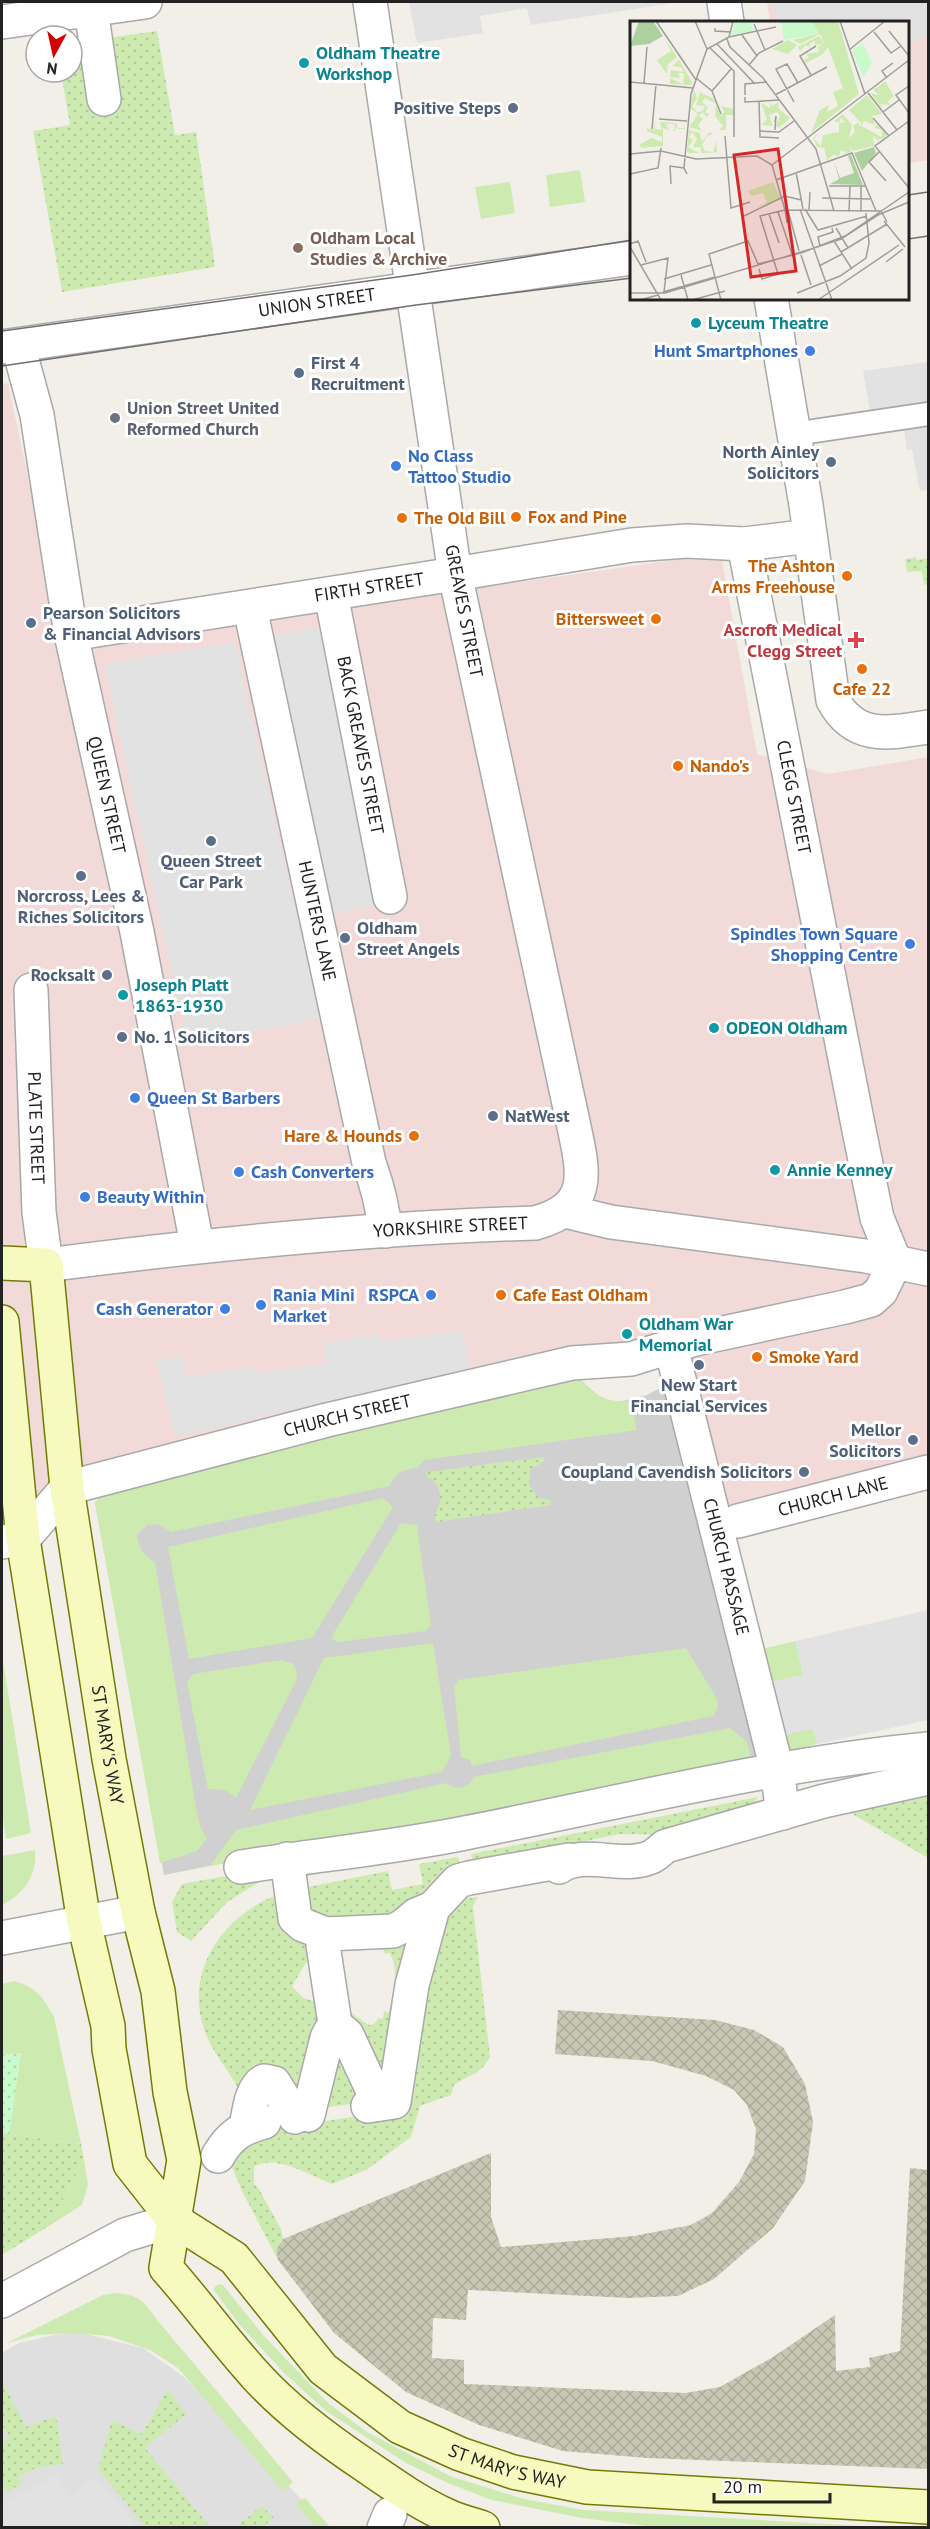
<svg xmlns="http://www.w3.org/2000/svg" width="930" height="2529" font-family="'PT Sans',sans-serif">
	<defs>
		<pattern id="construction-cross-hatch" width="8" height="8" patternUnits="userSpaceOnUse" patternTransform="scale(1.5)"><rect width="8" height="8" fill="#c7c7b4"/><path d="M0 0l8 8M0 8l8-8" fill="none" stroke="#abab9a"/></pattern>
		<pattern id="park-dots" width="8" height="8" patternUnits="userSpaceOnUse" patternTransform="scale(1.5)"><rect width="8" height="8" fill="#c8facc"/><path d="M2 2h.1M6 6h.1" fill="none" stroke="#acd6af" stroke-width="1.8" stroke-linecap="round"/></pattern>
		<pattern id="garden-dots" width="8" height="8" patternUnits="userSpaceOnUse" patternTransform="scale(1.5)"><rect width="8" height="8" fill="#cdebb0"/><path d="M2 2h.1M6 6h.1" fill="none" stroke="#b0c997" stroke-width="1.8" stroke-linecap="round"/></pattern>
	</defs>
	<rect width="100%" height="100%" fill="#f2efe9"/>
	<polygon fill="#e0dfdf" points="73,2331 143,2348 184,2377 328,2527 2,2527 2,2353 19,2343"/>
	<g fill="#f2dad9">
		<polygon points="767,2 928,2 928,160 908,163 908,22 770,22"/>
		<polygon points="8,383 64,647 681,559 722,561 757,754 828,774 928,757 928,1479 704,1520 671,1382 647,1342 107,1466 2,1516 2,384"/>
	</g>
	<polygon fill="#d0d0d0" points="573,1373 602,1399 618,1402 647,1395 671,1382 772,1755 164,1875 95,1503"/>
	<polygon fill="url(#construction-cross-hatch)" points="558,2010 715,2020 754,2030 783,2047 805,2084 813,2122 805,2181 773,2228 714,2279 678,2296 628,2298 468,2290 466,2320 433,2318 432,2358 464,2360 464,2384 686,2393 720,2387 773,2357 835,2315 836,2371 870,2367 869,2358 900,2351 910,2168 928,2170 928,2469 647,2458 563,2451 479,2425 406,2392 334,2333 278,2260 276,2250 283,2239 491,2153 491,2217 501,2247 634,2236 691,2225 712,2213 739,2182 754,2154 756,2129 747,2105 734,2090 706,2076 652,2061 555,2054"/>
	<g fill="#cdebb0">
		<polygon points="580,170 585,202 550,207 546,175"/>
		<polygon points="510,182 515,213 481,219 475,187"/>
		<path d="M 573,1373 C 592,1391 602,1404 631,1401 L 637,1430 L 424,1460 L 417,1468 C 405,1469 394,1473 390,1486 L 172,1532 L 157,1524 L 147,1525 L 137,1535 C 139,1549 143,1555 155,1562 L 197,1813 L 200,1827 L 207,1838 L 197,1851 L 160,1863 L 95,1503 L 103,1492 Z"/>
		<polygon points="383,1498 393,1507 312,1638 189,1659 168,1547"/>
		<polygon points="401,1523 417,1525 431,1626 425,1631 338,1642 333,1640 332,1636"/>
		<polygon points="796,1641 803,1675 772,1682 813,1728 817,1744 780,1753 756,1650"/>
		<polygon points="433,1643 451,1756 442,1772 250,1810 324,1658"/>
		<polygon points="686,1648 717,1699 718,1708 713,1716 472,1766 470,1760 461,1757 454,1687 458,1680"/>
		<polygon points="2,1655 31,1833 6,1839 2,1813"/>
		<polygon points="282,1660 293,1664 297,1671 296,1681 236,1798 225,1790 208,1789 187,1682 193,1674"/>
		<path d="M 730,1728 L 747,1742 L 751,1759 L 210,1866 L 236,1830 L 446,1783 C 457,1791 468,1789 474,1777 Z"/>
		<path d="M 35,1850 C 38,1875 23,1895 2,1905 L 2,1856 Z"/>
		<path d="M 14,1981 C 36,1987 43,1997 54,2017 L 81,2144 L 9,2134 L 21,2053 L 2,2055 L 2,1984 Z"/>
		<polygon points="84,2159 88,2185 82,2205 49,2226"/>
		<polygon points="218,2284 223,2285 264,2336 327,2402 367,2432 450,2476 524,2499 584,2510 882,2527 655,2527 582,2518 492,2500 448,2483 406,2463 326,2411 284,2373 239,2324 213,2289"/>
		<path d="M 115,2293 C 140,2295 144,2301 158,2321 L 293,2482 L 283,2491 L 178,2368 L 150,2350 L 109,2336 L 71,2333 L 37,2335 L 7,2343 L 103,2295 Z"/>
		<polygon points="305,2498 330,2527 316,2527 295,2503"/>
	</g>
	<polygon fill="url(#park-dots)" points="21,2053 9,2134 2,2133 2,2055"/>
	<g fill="url(#garden-dots)">
		<polygon points="157,31 175,135 196,132 215,267 62,292 33,131 70,125 61,72 72,72 72,43"/>
		<polygon points="916,557 917,560 928,558 928,584 924,585 922,571 907,572 905,559"/>
		<path d="M 544,1457 L 545,1460 L 530,1470 L 529,1485 L 539,1498 L 550,1500 L 551,1505 L 436,1522 L 434,1515 C 443,1503 443,1483 427,1477 L 426,1472 Z"/>
		<polygon points="928,1785 928,1858 837,1805"/>
		<polygon points="758,1797 753,1805 670,1835 620,1834 585,1841 566,1849 474,1865 471,1854"/>
		<polygon points="458,1857 460,1863 416,1915 326,1932 300,1901 298,1889 388,1871 392,1890 423,1884 419,1864"/>
		<polygon points="280,1866 263,1880 227,1902 191,1941 177,1932 172,1902 182,1884"/>
		<path d="M 285,1892 L 319,1941 L 292,1986 L 303,1998 L 323,2004 L 299,2104 L 240,2093 C 231,2071 213,2055 205,2032 C 182,1969 226,1911 285,1892 Z"/>
		<path d="M 464,1895 L 466,1898 L 478,1897 L 473,1906 L 490,2057 C 479,2076 470,2074 454,2085 L 451,2095 L 420,2106 L 411,2137 L 366,2170 L 332,2184 C 311,2176 275,2153 254,2167 L 254,2184 L 259,2189 L 281,2229 L 283,2239 L 276,2250 L 278,2260 L 242,2191 L 230,2162 L 245,2133 L 405,2109 L 404,2096 L 444,1908 Z"/>
		<path d="M 419,1918 L 384,2091 L 343,2006 L 368,2025 L 374,2024 L 379,2018 L 383,2019 L 384,2011 L 389,2013 C 393,1991 400,1974 390,1953 L 385,1954 L 382,1948 L 379,1950 L 371,1936 Z"/>
		<polygon points="333,2042 364,2102 317,2109"/>
		<polygon points="2,2133 81,2144 84,2159 49,2226 2,2255"/>
		<polygon points="2,2380 26,2427 56,2416 63,2464 35,2468 18,2478 21,2484 7,2492 4,2486 2,2487 2,2442 9,2438 2,2424"/>
		<polygon points="168,2389 186,2414 145,2448 210,2527 146,2527 98,2469 112,2420 142,2434"/>
		<polygon points="262,2506 274,2518 262,2527 236,2527"/>
	</g>
	<g fill="#e2e2e2">
		<polygon points="409,2 680,2 531,25 527,8 480,16 483,33 417,43"/>
		<polygon points="772,2 928,2 928,37 913,41 908,46 908,22 776,22"/>
		<polygon points="928,362 928,403 870,411 863,371"/>
		<polygon points="928,425 928,490 920,491 912,450 907,450 904,429"/>
		<polygon points="327,626 379,904 329,915 270,636"/>
		<polygon points="234,642 320,1018 188,1045 104,664"/>
		<polygon points="462,1330 471,1371 267,1415 175,1437 156,1360 182,1356 187,1377 256,1367 258,1373 327,1363 323,1343 379,1334 381,1342"/>
		<polygon points="928,1610 928,1720 817,1744 813,1729 784,1735 771,1682 803,1675 796,1641"/>
		<polygon points="57,2475 70,2497 95,2477 137,2527 2,2527 2,2504"/>
	</g>
	<g fill="none" stroke-linecap="round" stroke-linejoin="round">
		<g stroke="#a9a9a9" stroke-width="26">
			<polyline id="service" points="794,434 928,414"/>
		</g>
		<g stroke="#a9a9a9" stroke-width="36">
			<g id="pedestrian">
				<polyline points="91,9 104,99"/>
				<polyline points="2,22 145,2"/>
				<path id="s1" d="M 744,544 L 860,1135 L 877,1218 L 895,1262"/>
				<polyline points="455,574 632,545 687,541 744,544 810,536"/>
				<polyline points="565,1211 611,1222 866,1256 928,1269"/>
				<path id="s2" d="M 675,1363 L 777,1770 L 783,1813"/>
				<polyline points="287,1859 295,1918 303,1925 326,1934"/>
				<path d="M 241,1867 C 315,1855 391,1848 465,1833 C 619,1803 772,1764 928,1749"/>
				<path d="M 559,1867 C 584,1849 622,1870 651,1857 C 656,1855 661,1849 666,1846 L 824,1801 L 928,1778"/>
				<polyline points="336,2030 323,1945 326,1934 393,1931 403,1926 416,1915 433,1908"/>
				<polyline points="368,2106 394,2102 412,1985 433,1908 458,1881 469,1878 569,1860"/>
				<polyline points="308,2115 327,2038 330,2032 340,2029 347,2035 379,2104"/>
				<path d="M 246,2127 C 249,2112 251,2088 264,2081 L 274,2083 L 295,2117"/>
				<path d="M 218,2156 C 230,2135 242,2128 264,2122"/>
				<polyline points="384,2528 390,2514"/>
			</g>
		</g>
		<g stroke="#a9a9a9" stroke-width="36">
			<g id="minor">
				<polyline points="724,2 727,22"/>
				<path d="M 771,298 L 806,505 L 833,700 C 855,741 889,733 928,727"/>
				<path id="s3" d="M 18,345 L 37,415 L 71,634 L 137,932 L 197,1245"/>
				<path id="s4" d="M 2,347 L 632,258"/>
				<path id="s5" d="M 331,594 L 390,897"/>
				<path id="s6" d="M 250,608 L 369,1163 C 377,1185 383,1206 385,1231"/>
				<path id="s7" d="M 71,634 L 455,574"/>
				<path id="s8" d="M 31,990 L 39,1212 L 46,1265 C 208,1244 371,1228 535,1223 C 595,1207 583,1170 573,1122 L 455,574 L 370,2"/>
				<path id="s9" d="M 738,1521 L 928,1472"/>
				<path id="s10" d="M 2,1542 L 23,1539 L 67,1488 L 327,1420 L 430,1396 L 572,1363 L 631,1359 L 695,1339 L 845,1307 L 871,1300 L 881,1291 L 895,1262"/>
				<polyline points="2,1938 138,1912"/>
			</g>
		</g>
		<g stroke="#a9a9a9" stroke-width="36">
			<polyline id="tertiary" points="2,2301 125,2235 174,2220"/>
		</g>
		<g stroke="#707d05" stroke-width="36">
			<g id="secondary">
				<path id="s11" d="M 2,1263 L 46,1265 L 67,1488 L 109,1759 L 138,1912 L 158,1991 L 170,2092 L 184,2160 L 166,2268 C 198,2304 225,2342 257,2377 C 289,2412 327,2440 366,2466 C 392,2484 419,2503 448,2516 C 459,2521 471,2524 483,2528"/>
				<path id="s12" d="M 2,1322 L 23,1539 L 84,1922 L 108,2026 L 109,2049 L 130,2164 L 174,2220 L 234,2258 L 323,2369 L 400,2427 L 460,2454 L 513,2472 L 587,2487 L 928,2507"/>
			</g>
		</g>
		<use href="#service" stroke="#fff" stroke-width="22"/>
		<use href="#pedestrian" stroke="#fff" stroke-width="33"/>
		<use href="#minor" stroke="#fff" stroke-width="33"/>
		<use href="#tertiary" stroke="#fff" stroke-width="33"/>
		<use href="#secondary" stroke="#f7fabf" stroke-width="33"/>
		<g stroke="#707070" stroke-width="1.5">
			<polyline points="908,195 928,192"/>
			<polyline points="908,239 928,236"/>
			<polyline points="2,331 412,275 632,240"/>
			<polyline points="2,366 416,305 632,278"/>
		</g>
	</g>
	<g fill="#0f9aa8" stroke="#fff" stroke-width="2">
		<circle cx="304" cy="63" r="6"/>
		<circle cx="696" cy="323" r="6"/>
		<circle cx="123" cy="995" r="6"/>
		<circle cx="714" cy="1028" r="6"/>
		<circle cx="775" cy="1170" r="6"/>
		<circle cx="627" cy="1334" r="6"/>
	</g>
	<g fill="#5c6f8a" stroke="#fff" stroke-width="2">
		<circle cx="513" cy="108" r="6"/>
		<circle cx="299" cy="373" r="6"/>
		<circle cx="831" cy="462" r="6"/>
		<circle cx="31" cy="623" r="6"/>
		<circle cx="211" cy="841" r="6"/>
		<circle cx="81" cy="876" r="6"/>
		<circle cx="345" cy="938" r="6"/>
		<circle cx="107" cy="975" r="6"/>
		<circle cx="122" cy="1037" r="6"/>
		<circle cx="493" cy="1116" r="6"/>
		<circle cx="699" cy="1365" r="6"/>
		<circle cx="913" cy="1440" r="6"/>
		<circle cx="804" cy="1472" r="6"/>
	</g>
	<circle fill="#8d6e63" stroke="#fff" stroke-width="2" cx="298" cy="248" r="6"/>
	<g fill="#3f7fe0" stroke="#fff" stroke-width="2">
		<circle cx="810" cy="351" r="6"/>
		<circle cx="396" cy="466" r="6"/>
		<circle cx="910" cy="944" r="6"/>
		<circle cx="135" cy="1098" r="6"/>
		<circle cx="239" cy="1172" r="6"/>
		<circle cx="85" cy="1197" r="6"/>
		<circle cx="431" cy="1295" r="6"/>
		<circle cx="261" cy="1305" r="6"/>
		<circle cx="225" cy="1309" r="6"/>
	</g>
	<circle fill="#6b7280" stroke="#fff" stroke-width="2" cx="115" cy="418" r="6"/>
	<g fill="#e8710a" stroke="#fff" stroke-width="2">
		<circle cx="516" cy="517" r="6"/>
		<circle cx="402" cy="518" r="6"/>
		<circle cx="847" cy="576" r="6"/>
		<circle cx="656" cy="619" r="6"/>
		<circle cx="862" cy="669" r="6"/>
		<circle cx="678" cy="766" r="6"/>
		<circle cx="414" cy="1136" r="6"/>
		<circle cx="501" cy="1295" r="6"/>
		<circle cx="757" cy="1357" r="6"/>
	</g>
	<path fill="#e0444e" stroke="#fff" stroke-width="2" d="M853 631h6v6h6v6h-6v6h-6v-6h-6v-6h6z"/>
	<g text-anchor="middle" stroke-width="6" stroke-linejoin="round" paint-order="stroke">
		<g font-size="18" font-weight="bold" fill="#0d838f" stroke="#fff" text-anchor="start">
			<text x="316" y="59">Oldham Theatre<tspan x="316" dy="21">Workshop</tspan></text>
			<text x="708" y="329">Lyceum Theatre</text>
			<text x="135" y="991">Joseph Platt<tspan x="135" dy="21">1863-1930</tspan></text>
			<text x="726" y="1034">ODEON Oldham</text>
			<text x="787" y="1176">Annie Kenney</text>
			<text x="639" y="1330">Oldham War<tspan x="639" dy="21">Memorial</tspan></text>
		</g>
		<g font-size="18" font-weight="bold" fill="#4e5e75" stroke="#fff" text-anchor="end">
			<text x="501" y="114">Positive Steps</text>
			<text x="311" y="369" text-anchor="start">First 4<tspan x="311" dy="21">Recruitment</tspan></text>
			<text x="819" y="458">North Ainley<tspan x="819" dy="21">Solicitors</tspan></text>
			<text x="43" y="619" text-anchor="start">Pearson Solicitors<tspan x="43" dy="21">&amp; Financial Advisors</tspan></text>
			<text x="211" y="867" text-anchor="middle">Queen Street<tspan x="211" dy="21">Car Park</tspan></text>
			<text x="81" y="902" text-anchor="middle">Norcross, Lees &amp;<tspan x="81" dy="21">Riches Solicitors</tspan></text>
			<text x="357" y="934" text-anchor="start">Oldham<tspan x="357" dy="21">Street Angels</tspan></text>
			<text x="95" y="981">Rocksalt</text>
			<text x="134" y="1043" text-anchor="start">No. 1 Solicitors</text>
			<text x="505" y="1122" text-anchor="start">NatWest</text>
			<text x="699" y="1391" text-anchor="middle">New Start<tspan x="699" dy="21">Financial Services</tspan></text>
			<text x="901" y="1436">Mellor<tspan x="901" dy="21">Solicitors</tspan></text>
			<text x="792" y="1478">Coupland Cavendish Solicitors</text>
		</g>
		<g font-size="18" font-weight="bold" fill="#785e54" stroke="#fff" text-anchor="start">
			<text x="310" y="244">Oldham Local<tspan x="310" dy="21">Studies &amp; Archive</tspan></text>
		</g>
		<g font-size="18" fill="#222" stroke="#fff">
			<text dy="6" stroke="none"><textPath href="#s4" startOffset="318">UNION STREET</textPath></text>
			<text dy="6" stroke="none"><textPath href="#s7" startOffset="302">FIRTH STREET</textPath></text>
			<text transform="translate(464 611) rotate(79)" y="6">GREAVES STREET</text>
			<text dy="6" stroke="none"><textPath href="#s5" startOffset="154">BACK GREAVES STREET</textPath></text>
			<text dy="6" stroke="none"><textPath href="#s3" startOffset="459">QUEEN STREET</textPath></text>
			<text dy="6" stroke="none"><textPath href="#s1" startOffset="258">CLEGG STREET</textPath></text>
			<text dy="6" stroke="none"><textPath href="#s6" startOffset="320">HUNTERS LANE</textPath></text>
			<text dy="6" stroke="none"><textPath href="#s8" startOffset="138">PLATE STREET</textPath></text>
			<text dy="6" stroke="none"><textPath href="#s8" startOffset="682">YORKSHIRE STREET</textPath></text>
			<text dy="6" stroke="none"><textPath href="#s10" startOffset="378">CHURCH STREET</textPath></text>
			<text dy="6" stroke="none"><textPath href="#s9" startOffset="98">CHURCH LANE</textPath></text>
			<text dy="6" stroke="none"><textPath href="#s2" startOffset="210">CHURCH PASSAGE</textPath></text>
			<text dy="6" stroke="none"><textPath href="#s11" startOffset="528">ST MARY'S WAY</textPath></text>
			<text dy="6" stroke="none"><textPath href="#s12" startOffset="1348">ST MARY'S WAY</textPath></text>
		</g>
		<g font-size="18" font-weight="bold" fill="#366cbe" stroke="#fff" text-anchor="start">
			<text x="798" y="357" text-anchor="end">Hunt Smartphones</text>
			<text x="408" y="462">No Class<tspan x="408" dy="21">Tattoo Studio</tspan></text>
			<text x="898" y="940" text-anchor="end">Spindles Town Square<tspan x="898" dy="21">Shopping Centre</tspan></text>
			<text x="147" y="1104">Queen St Barbers</text>
			<text x="251" y="1178">Cash Converters</text>
			<text x="97" y="1203">Beauty Within</text>
			<text x="273" y="1301">Rania Mini<tspan x="273" dy="21">Market</tspan></text>
			<text x="419" y="1301" text-anchor="end">RSPCA</text>
			<text x="213" y="1315" text-anchor="end">Cash Generator</text>
		</g>
		<g font-size="18" font-weight="bold" fill="#5b616d" stroke="#fff" text-anchor="start">
			<text x="127" y="414">Union Street United<tspan x="127" dy="21">Reformed Church</tspan></text>
		</g>
		<g font-size="18" font-weight="bold" fill="#c56008" stroke="#fff" text-anchor="start">
			<text x="528" y="523">Fox and Pine</text>
			<text x="414" y="524">The Old Bill</text>
			<text x="835" y="572" text-anchor="end">The Ashton<tspan x="835" dy="21">Arms Freehouse</tspan></text>
			<text x="644" y="625" text-anchor="end">Bittersweet</text>
			<text x="862" y="695" text-anchor="middle">Cafe 22</text>
			<text x="690" y="772">Nando's</text>
			<text x="402" y="1142" text-anchor="end">Hare &amp; Hounds</text>
			<text x="513" y="1301">Cafe East Oldham</text>
			<text x="769" y="1363">Smoke Yard</text>
		</g>
		<g font-size="18" font-weight="bold" fill="#be3a42" stroke="#fff" text-anchor="end">
			<text x="842" y="636">Ascroft Medical<tspan x="842" dy="21">Clegg Street</tspan></text>
		</g>
	</g>
	<g transform="translate(630 21)">
		<rect width="279" height="279" fill="#f2efe9"/>
		<path d="M 183,0 L 208,0 L 229,73 L 181,112 L 190,89 L 199,84 L 197,91 L 208,85 L 203,71 L 213,67 L 198,26 L 193,33 L 190,28 L 195,24 L 190,13 L 170,23 L 163,19 L 188,13 ZM 34,16 L 47,36 L 38,43 L 37,53 L 27,39 L 41,30 ZM 158,19 L 167,24 L 158,33 L 142,28 ZM 49,39 L 62,61 L 61,64 L 40,63 L 40,57 L 53,63 L 54,52 L 48,52 L 50,57 L 40,56 L 41,49 L 54,51 L 51,46 L 42,45 ZM 255,60 L 264,75 L 258,80 L 260,84 L 250,83 L 253,89 L 240,72 L 250,74 L 243,69 L 247,66 L 253,73 L 248,66 ZM 64,68 L 67,77 L 62,85 L 67,91 L 73,90 L 75,85 L 66,84 L 70,71 L 84,78 L 91,95 L 94,91 L 91,85 L 104,88 L 103,94 L 96,94 L 96,109 L 89,109 L 93,105 L 85,95 L 86,83 L 75,77 L 72,81 L 78,86 L 75,92 L 79,92 L 77,97 L 73,91 L 69,95 L 73,98 L 68,104 L 72,110 L 59,106 L 68,93 L 60,87 ZM 237,74 L 252,93 L 242,95 L 245,104 L 234,100 L 231,105 L 252,116 L 252,109 L 245,107 L 247,102 L 257,113 L 254,117 L 247,119 L 243,115 L 244,125 L 222,130 L 219,125 L 221,131 L 214,133 L 216,131 L 211,129 L 209,135 L 203,134 L 197,139 L 194,127 L 187,126 L 183,117 L 189,112 L 184,118 L 191,125 L 193,114 L 209,111 L 209,102 L 215,101 L 211,97 L 209,102 L 204,100 L 213,93 L 222,104 L 219,117 L 225,111 L 223,105 L 228,101 L 230,106 L 231,102 L 219,89 ZM 24,101 L 25,108 L 32,109 L 30,101 L 46,102 L 48,107 L 54,107 L 53,101 L 55,108 L 48,108 L 46,106 L 44,111 L 40,108 L 44,110 L 45,103 L 36,103 L 39,109 L 33,107 L 33,125 L 11,127 L 10,123 L 22,117 L 32,121 L 32,116 L 17,110 L 17,107 L 26,110 L 23,108 ZM 59,109 L 70,112 L 72,121 L 77,114 L 80,111 L 83,113 L 77,115 L 72,124 L 75,130 L 83,131 L 86,120 L 87,131 L 78,132 L 71,132 L 71,126 L 63,126 L 67,118 L 62,111 L 59,116 L 63,119 L 58,126 L 69,132 L 58,132 L 57,130 ZM 143,161 L 151,178 L 126,187 L 137,181 L 133,172 L 121,175 L 118,170 Z" fill="#cdebb0"/>
		<path d="M 9,0 L 23,0 L 33,15 L 19,23 L 0,25 ZM 244,126 L 246,132 L 232,150 L 224,132 ZM 221,134 L 233,164 L 200,163 L 209,158 L 204,140 L 210,157 L 224,152 L 218,135 Z" fill="#add19e"/>
		<path d="M 104,0 L 120,0 L 124,10 L 102,14 ZM 151,0 L 183,0 L 188,13 L 154,19 ZM 233,22 L 242,42 L 233,56 L 222,30 Z" fill="#c8facc"/>
		<path d="M 189,15 L 195,24 L 190,28 L 193,33 L 176,42 L 174,39 L 179,36 L 176,33 L 189,31 L 188,26 L 192,23 L 185,24 L 185,20 L 179,23 L 180,27 L 176,24 L 170,30 L 168,26 ZM 141,81 L 142,85 L 149,81 L 148,87 L 160,97 L 149,107 L 146,105 L 150,94 L 147,91 L 139,94 L 143,105 L 132,104 L 137,98 L 131,82 L 140,87 Z" fill="#cdebb0"/>
		<path fill="none" stroke="#9f9d99" stroke-width="1.5" d="M 26,0 L 66,59M 65,0 L 77,28M 210,0 L 235,73M 124,3 L 135,29M 85,7 L 85,10 L 101,11M 259,10 L 279,35M 244,11 L 261,32 L 271,25M 112,14 L 127,35M 99,16 L 146,6M 97,18 L 100,26 L 133,57 L 186,128 L 204,190M 87,23 L 125,63M 79,26 L 104,50 L 104,116M 219,29 L 255,0M 119,44 L 129,32 L 153,20M 181,54 L 170,35 L 186,25M 66,57 L 82,70 L 91,93M 257,57 L 252,50 L 263,42M 0,61 L 63,67M 14,62 L 17,26M 279,65 L 266,74 L 279,92M 82,70 L 101,48M 238,72 L 267,109M 115,74 L 115,63 L 137,61M 145,74 L 197,46M 115,76 L 115,81 L 149,79M 129,80 L 130,116 L 149,117M 164,81 L 146,48 L 157,43 L 168,62M 253,91 L 269,79M 243,97 L 259,115M 29,98 L 57,100M 279,100 L 245,125 L 279,167M 145,101 L 146,95 L 145,109M 22,108 L 26,63M 129,110 L 149,111 L 164,100M 95,115 L 101,187 L 120,181M 249,131 L 239,141 L 256,160M 0,133 L 31,130 L 66,138 L 127,135 L 142,144 L 155,189 L 251,190 L 257,201M 142,144 L 279,39M 166,151 L 173,188M 0,153 L 28,147 L 31,127M 57,153 L 54,147 L 61,73 L 77,28 L 99,16 L 103,0M 146,159 L 222,132 L 246,190M 41,163 L 40,145 L 54,147M 199,165 L 235,165M 192,177 L 240,178M 170,188 L 202,279M 175,188 L 188,209 L 237,195M 158,189 L 169,230M 179,189 L 180,171M 148,191 L 162,233M 219,191 L 220,165M 231,191 L 231,165M 139,193 L 149,222M 114,195 L 155,175 L 171,179M 254,200 L 275,226M 206,207 L 218,227M 204,220 L 222,248M 0,223 L 8,220 L 16,241M 190,225 L 188,216 L 203,211 L 202,207M 0,226 L 31,279M 211,231 L 257,203M 171,234 L 181,264M 256,241 L 273,228M 11,244 L 38,237 L 34,271M 189,245 L 212,233M 129,248 L 132,258 L 148,253 L 130,195 L 155,189 L 157,202M 51,254 L 58,279M 34,258 L 81,244M 33,271 L 85,256M 0,272 L 35,272 L 181,228 L 211,218 L 248,194 L 279,181M 167,272 L 210,255 L 236,237 L 239,222 L 236,192M 10,279 L 28,274M 62,279 L 95,270M 91,279 L 79,233 L 118,220 L 128,243 L 171,232 L 215,215 L 279,171M 188,279 L 269,224"/>
		<path fill="#d62828" fill-opacity="0.15" stroke="#d62828" stroke-width="3" d="M 148,128 L 166,250 L 121,256 L 104,134 Z"/>
		<rect width="279" height="279" fill="none" stroke="#222" stroke-width="3"/>
	</g>
	<rect width="930" height="2529" fill="none" stroke="#222222" stroke-width="6"/>
	<g transform="translate(54 54) rotate(188)"><circle r="28" fill="#ffffff" stroke="#a7a7a7" stroke-width="1.5"/>
	<path d="M0-4.5L10 22L0 15L-10 22Z" fill="#d40000"/>
	<text y="-9" font-size="16" font-weight="bold" text-anchor="middle" fill="#222222">N</text>
	</g>
	<path d="M714 2493v9h116v-9" fill="none" stroke="#222222" stroke-width="3"/>
	<text x="723" y="2493" font-size="18" fill="#222222" stroke="#ffffff" stroke-width="4.5" paint-order="stroke">20 m</text>
</svg>
